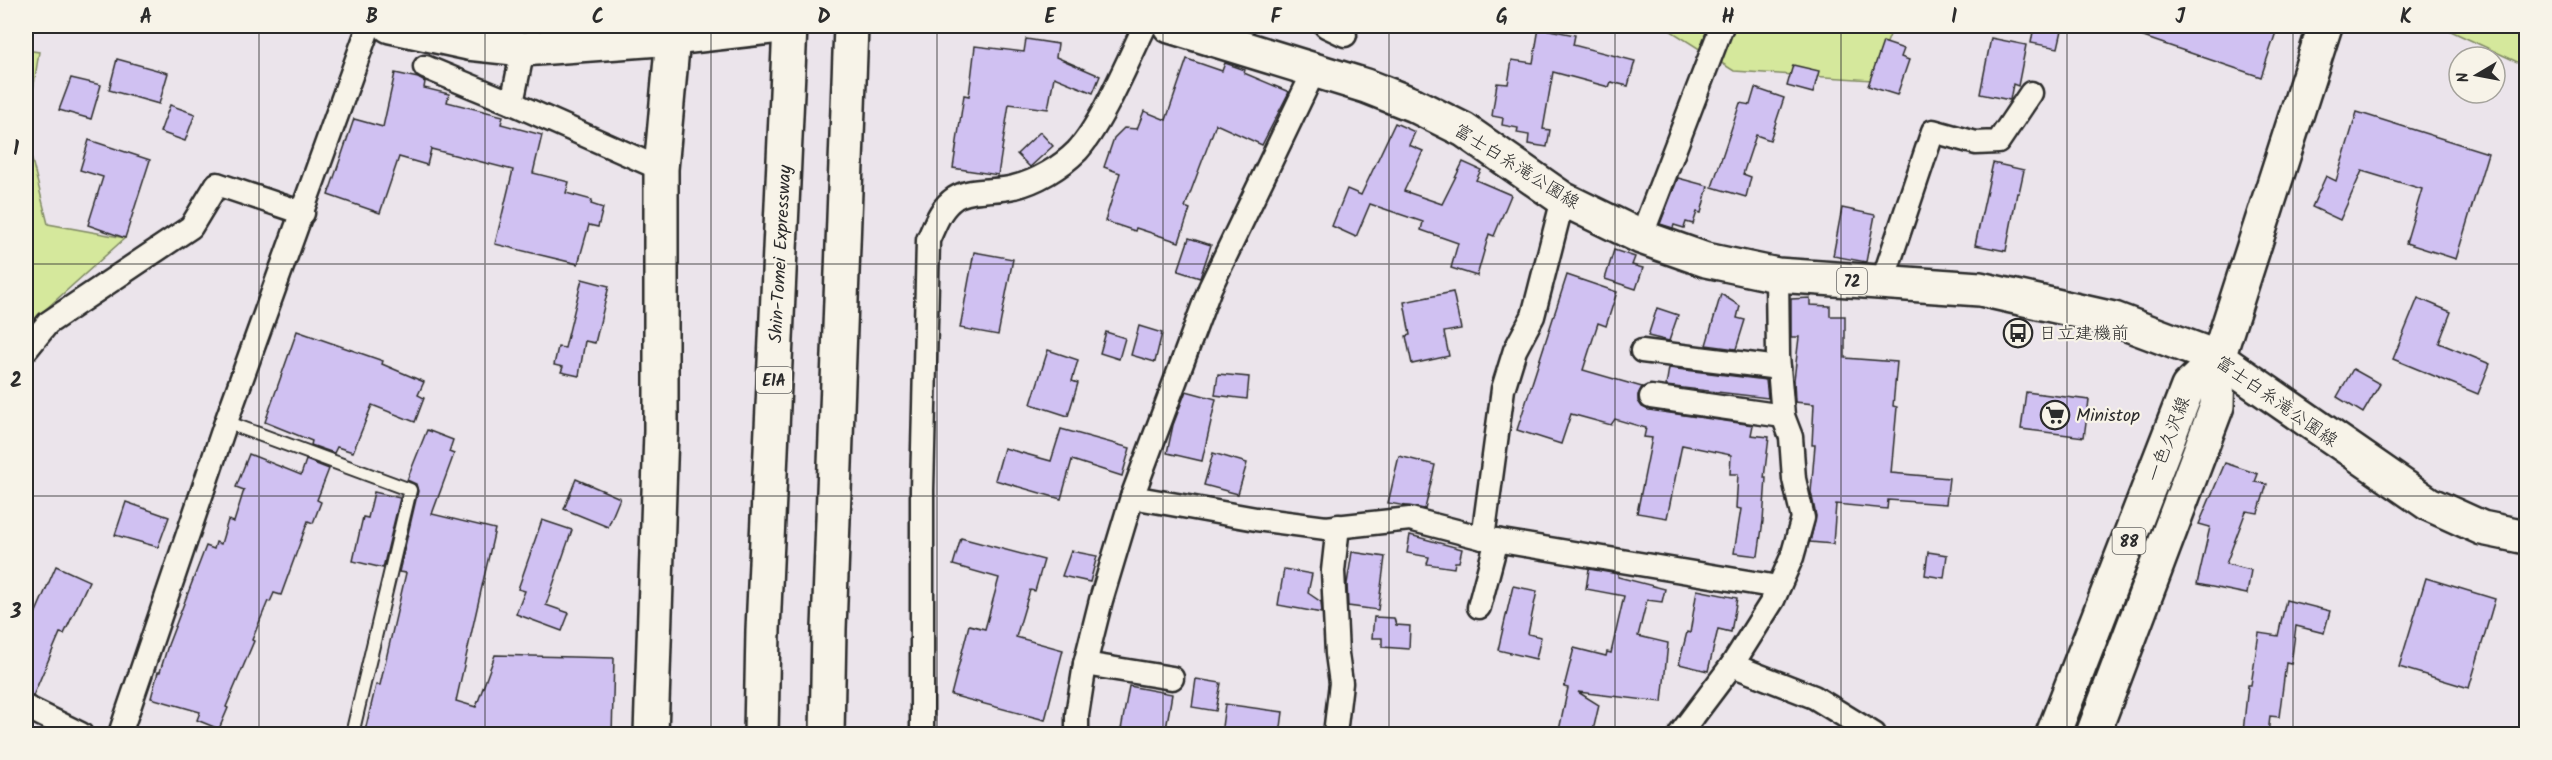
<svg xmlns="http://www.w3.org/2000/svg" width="2552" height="760" font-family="Kalam,'Klee One',sans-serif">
	<rect width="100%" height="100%" fill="#ebe4eb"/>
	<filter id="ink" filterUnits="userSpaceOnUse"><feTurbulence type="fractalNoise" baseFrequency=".0167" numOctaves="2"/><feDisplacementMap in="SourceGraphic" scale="12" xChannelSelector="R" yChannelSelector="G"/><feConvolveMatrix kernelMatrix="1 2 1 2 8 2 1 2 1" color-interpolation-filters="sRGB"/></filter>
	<g filter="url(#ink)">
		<g fill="#d5e89c" stroke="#808a64" stroke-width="1.5">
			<polygon points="1654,26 1947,26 1892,30 1872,80 1734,71 1665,27"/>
			<polygon points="2440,26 2526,26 2526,66"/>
			<polygon points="26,50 39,52 26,136 48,224 125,238 26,327"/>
		</g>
		<g fill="#d0c1f2" stroke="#2b2b2b" stroke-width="1.5">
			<polygon points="2034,26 2063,26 2058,48 2031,43"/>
			<polygon points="2121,26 2278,26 2261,77 2120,29"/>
			<polygon points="1539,28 1575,35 1573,45 1635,61 1628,86 1611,82 1609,87 1553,72 1543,129 1550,130 1547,147 1528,144 1529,135 1517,133 1518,128 1502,125 1503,118 1492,116 1497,83 1508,84 1512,60 1533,63"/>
			<polygon points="1991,38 2026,45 2018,86 2013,84 2010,100 1980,94"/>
			<polygon points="1026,39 1058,44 1056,57 1100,76 1093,93 1054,77 1048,109 1009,104 998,175 953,168 964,95 969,96 975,46 1024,52"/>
			<polygon points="1883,42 1904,49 1901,57 1909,60 1897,95 1868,86"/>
			<polygon points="117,59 168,73 159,104 109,90"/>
			<polygon points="1187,59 1222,71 1225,63 1245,70 1244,73 1289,92 1262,145 1216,124 1185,207 1190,209 1179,242 1136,228 1135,231 1105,221 1120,173 1104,167 1114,138 1124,128 1137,129 1144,111 1166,120"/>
			<polygon points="1793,65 1819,71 1813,93 1787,86"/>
			<polygon points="395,73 418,78 425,82 424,88 449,94 447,102 503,116 501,124 542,135 533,173 569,182 566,193 592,200 591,204 603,208 598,227 589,225 578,264 495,244 513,170 431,149 427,165 399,157 380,213 328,195 354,119 383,127"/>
			<polygon points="71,78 101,85 91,119 59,110"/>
			<polygon points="1755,88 1784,98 1770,140 1756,135 1743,174 1751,177 1746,197 1712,187 1740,103 1750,105"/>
			<polygon points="170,105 195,114 185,141 160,132"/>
			<polygon points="2357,112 2488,153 2456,259 2406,243 2422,189 2362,171 2340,220 2312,207 2326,176 2336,181"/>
			<polygon points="1395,123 1415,132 1409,145 1423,151 1404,191 1442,204 1463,162 1481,170 1476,180 1511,195 1494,236 1489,234 1477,276 1451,268 1458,243 1421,230 1423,222 1370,204 1356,237 1332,226 1347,189 1361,195"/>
			<polygon points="1040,132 1053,146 1030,167 1017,154"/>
			<polygon points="89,140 150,160 125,238 88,225 103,177 80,170"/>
			<polygon points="1993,163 2024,170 2019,193 2017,193 2006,251 1975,245"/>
			<polygon points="1678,178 1708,186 1701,213 1697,212 1693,224 1686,222 1684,228 1674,225 1673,228 1660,224"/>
			<polygon points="1842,208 1875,215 1866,262 1833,256"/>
			<polygon points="1189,238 1211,245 1200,278 1178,271"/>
			<polygon points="1614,250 1635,257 1632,265 1643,268 1636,289 1605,279"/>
			<polygon points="974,252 1013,259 998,335 960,328"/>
			<polygon points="1567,275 1617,292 1606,326 1598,323 1583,370 1642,387 1638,395 1638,401 1642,407 1649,410 1753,425 1751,435 1769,437 1764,478 1766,478 1763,521 1758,556 1734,553 1741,509 1736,508 1738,474 1730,474 1731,455 1682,445 1667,518 1637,513 1652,438 1644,437 1646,428 1615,419 1611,425 1571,414 1561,444 1517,430"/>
			<polygon points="582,279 609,286 595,343 585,341 579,376 561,372 563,367 554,365 558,347 565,348"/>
			<polygon points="1453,292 1461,329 1444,332 1449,356 1412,364 1406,336 1410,335 1404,302"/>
			<polygon points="1721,294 1740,306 1737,318 1745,320 1736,349 1706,345"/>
			<polygon points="1810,298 1810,305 1830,306 1830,316 1845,316 1845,358 1897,362 1893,406 1897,407 1891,473 1949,478 1946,504 1888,500 1887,509 1836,504 1833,544 1810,542 1816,516 1811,492 1815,445 1812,445 1814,404 1795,402 1794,380 1799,337 1791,337 1791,299"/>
			<polygon points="2418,298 2451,312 2439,343 2490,364 2478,394 2393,359"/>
			<polygon points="1657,308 1678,315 1669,341 1648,336"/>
			<polygon points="1139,326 1162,333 1155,362 1131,355"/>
			<polygon points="297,331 383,361 382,364 424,382 418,395 424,398 415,422 372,405 353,452 337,447 334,453 311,445 312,441 265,422"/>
			<polygon points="1106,332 1125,338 1119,359 1100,353"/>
			<polygon points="1048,350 1078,360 1072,381 1078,383 1068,416 1031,404"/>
			<polygon points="1669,368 1766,380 1768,398 1666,386"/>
			<polygon points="2353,369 2380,384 2363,413 2337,397"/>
			<polygon points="1218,374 1249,377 1247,399 1215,395"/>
			<polygon points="1186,391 1216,399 1202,461 1167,453 1173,425"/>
			<polygon points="2026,392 2089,400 2084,437 2021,429"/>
			<polygon points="1061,429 1130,448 1122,476 1072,460 1061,499 995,480 1004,448 1051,461"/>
			<polygon points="427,430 453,440 449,452 454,454 432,514 495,529 456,701 476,707 495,655 614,658 612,735 465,731 464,735 364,735 376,685 380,685 406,573 399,572 418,491 416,484 407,480"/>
			<polygon points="1213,453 1247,463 1238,494 1204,485"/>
			<polygon points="249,454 301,475 306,460 329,469 317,500 321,502 313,523 308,521 281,595 274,593 270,602 268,601 252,640 254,641 226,707 228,708 219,729 197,720 200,712 151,698 158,672 160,672 168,645 206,546 214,549 216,542 221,544 228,520 234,522 244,490 236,487"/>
			<polygon points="1399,456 1435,465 1425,509 1388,503"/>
			<polygon points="2225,463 2258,474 2255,482 2267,484 2258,513 2246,511 2226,564 2251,570 2247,594 2197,584 2210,527 2199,524"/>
			<polygon points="576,479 620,498 608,527 564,509"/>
			<polygon points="374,492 400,498 383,568 353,561 363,517 368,518"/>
			<polygon points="126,502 169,517 158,547 115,535"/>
			<polygon points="542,520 572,530 546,605 569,613 562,631 516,614 525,591 518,589"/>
			<polygon points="1410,535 1462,549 1459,562 1455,562 1454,568 1427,564 1429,557 1407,553"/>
			<polygon points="961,538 1044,560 1035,591 1030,590 1016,637 1063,650 1045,720 951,695 969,625 985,629 999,578 953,565"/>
			<polygon points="1071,551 1097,556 1090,582 1062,576"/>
			<polygon points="1352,552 1385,557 1378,610 1348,606 1347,584"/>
			<polygon points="1928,552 1947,555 1944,578 1925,575"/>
			<polygon points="56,566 89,581 64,634 60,633 33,696 26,694 26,635"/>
			<polygon points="1284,569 1312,574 1308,593 1321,602 1322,613 1278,605"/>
			<polygon points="1589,569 1618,574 1618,577 1665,589 1662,602 1647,600 1638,636 1668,643 1662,702 1578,692 1599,705 1592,735 1558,735 1568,688 1564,687 1574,648 1606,656 1607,652 1611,653 1624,596 1586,589"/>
			<polygon points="2426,578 2495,599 2469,688 2399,667"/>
			<polygon points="1513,586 1537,591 1528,634 1541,637 1536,659 1498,650"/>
			<polygon points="1697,590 1737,598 1731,632 1718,629 1708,671 1679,664 1687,632 1690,633"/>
			<polygon points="2286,600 2330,611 2324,633 2296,626 2291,664 2286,663 2279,717 2270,716 2268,735 2243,732 2248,685 2251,685 2259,633 2278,636"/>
			<polygon points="1374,617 1394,618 1396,625 1410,626 1409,649 1382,647 1382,638 1372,638"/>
			<polygon points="1196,679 1221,683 1216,711 1192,707"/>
			<polygon points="1129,686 1172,694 1165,735 1120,735"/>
			<polygon points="1225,704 1283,712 1280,735 1221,735"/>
		</g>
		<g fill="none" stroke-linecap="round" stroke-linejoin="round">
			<g stroke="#2b2b2b" stroke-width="16">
				<polyline id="lane" points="226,422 410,490 352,734"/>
			</g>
			<g stroke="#2b2b2b" stroke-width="27">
				<g id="street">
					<polyline points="1326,26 1345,35"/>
					<polyline points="425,67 512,103 661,169"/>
					<polyline points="512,103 523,49"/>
					<polyline points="1641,237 1722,26"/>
					<polyline points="1882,283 1933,131 1976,143 1998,142 2031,93"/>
					<polyline points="26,350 48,323 191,227 217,184 303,213"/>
					<polyline points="1642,351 1779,368"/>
					<polyline points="1651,397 1783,416"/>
					<polyline points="1132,497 1256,519 1326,528 1410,519 1483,538 1778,587"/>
					<polyline points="1483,538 1503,389 1515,350 1533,316 1563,199"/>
					<polyline points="1479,607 1497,540"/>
					<polyline points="1085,664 1172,678"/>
					<polyline points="1732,665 1814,697 1874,734"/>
					<polyline points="26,707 81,734"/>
					<polyline points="120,734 226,422 369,26"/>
					<path d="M 922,734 L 922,490 L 928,240 C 935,225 940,208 955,198 C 971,188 996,192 1014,187 C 1036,182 1061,167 1077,151 C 1102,124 1128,60 1145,26"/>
					<polyline points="1077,734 1077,715 1085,664 1101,600 1132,497 1210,288 1315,69"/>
					<polyline points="1335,734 1341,683 1337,654 1333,571 1338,526"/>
					<polyline points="1680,734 1732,665 1773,600 1792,557 1803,518 1794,479 1791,437 1783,416 1778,356 1777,275"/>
				</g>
			</g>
			<g stroke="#2b2b2b" stroke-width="38">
				<g id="secondary">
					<polyline points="2218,358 2325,26"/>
					<polyline points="651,734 661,431 661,169 674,26"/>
				</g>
			</g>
			<g stroke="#2b2b2b" stroke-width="38">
				<g id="primary">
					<polyline points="390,26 468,43 523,49 673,38 780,26"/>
					<polyline points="1170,26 1366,86 1414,105 1464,130 1563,199 1641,237 1706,260 1777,275 1980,289 2114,319 2218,358 2429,504 2482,528 2526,537"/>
					<polyline points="2053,734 2188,387 2218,358"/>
					<polyline points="2093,734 2217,406 2218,358"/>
				</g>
			</g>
			<g stroke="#2b2b2b" stroke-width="38">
				<g id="highway">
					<polyline points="761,734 763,630 790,26"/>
					<polyline points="827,734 829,629 851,26"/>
				</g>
			</g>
			<use href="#lane" stroke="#f7f3e8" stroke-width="12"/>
			<use href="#street" stroke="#f7f3e8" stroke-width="22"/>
			<use href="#secondary" stroke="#f7f3e8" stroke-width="33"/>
			<use href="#primary" stroke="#f7f3e8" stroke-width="33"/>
			<use href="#highway" stroke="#f7f3e8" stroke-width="33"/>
		</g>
	</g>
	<path fill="none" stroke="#2b2b2b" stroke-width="1.5" stroke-opacity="0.55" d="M 259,26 L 259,734M 485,26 L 485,734M 711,26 L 711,734M 937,26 L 937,734M 1163,26 L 1163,734M 1389,26 L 1389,734M 1615,26 L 1615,734M 1841,26 L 1841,734M 2067,26 L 2067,734M 2293,26 L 2293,734M 26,264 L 2526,264M 26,496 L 2526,496"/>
	<defs>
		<g id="bus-ring" transform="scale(1.5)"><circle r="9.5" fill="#f7f3e8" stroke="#2b2b2b" stroke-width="1.5"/><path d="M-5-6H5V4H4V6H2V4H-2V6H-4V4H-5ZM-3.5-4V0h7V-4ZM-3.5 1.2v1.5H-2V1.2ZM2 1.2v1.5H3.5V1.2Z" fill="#2b2b2b"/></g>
		<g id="supermarket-ring" transform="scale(1.5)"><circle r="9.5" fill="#f7f3e8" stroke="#2b2b2b" stroke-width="1.5"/><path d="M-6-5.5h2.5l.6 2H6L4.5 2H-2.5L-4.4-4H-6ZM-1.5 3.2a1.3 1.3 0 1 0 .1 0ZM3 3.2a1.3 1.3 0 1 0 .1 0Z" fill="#2b2b2b"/></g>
	</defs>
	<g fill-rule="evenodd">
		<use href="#bus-ring" x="2018" y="333"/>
		<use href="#supermarket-ring" x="2055" y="415"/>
	</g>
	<g text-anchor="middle" stroke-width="4.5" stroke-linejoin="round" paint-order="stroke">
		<g fill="#f7f3e8" stroke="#686764" stroke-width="1.5">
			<rect x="1837" y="268" width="30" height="26" rx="4.5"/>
			<rect x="756" y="367" width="36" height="26" rx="4.5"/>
			<rect x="2112.5" y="528" width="33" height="26" rx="4.5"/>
		</g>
		<g font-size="16" font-weight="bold" fill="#2b2b2b">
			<text x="1852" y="287">72</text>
			<text x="774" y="386">E1A</text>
			<text x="2129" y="547">88</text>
		</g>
		<g font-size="18" fill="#2b2b2b" stroke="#f7f3e8">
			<text transform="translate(1517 166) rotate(32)" y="6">富士白糸滝公園線</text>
			<text transform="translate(780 254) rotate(-87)" y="6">Shin-Tomei Expressway</text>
			<text transform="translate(2277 401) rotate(35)" y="6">富士白糸滝公園線</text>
			<text transform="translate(2168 439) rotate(-69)" y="6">一色久沢線</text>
		</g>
		<g font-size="18" fill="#2b2b2b" stroke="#f7f3e8" text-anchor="start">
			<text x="2039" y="339">日立建機前</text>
			<text x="2076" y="421">Ministop</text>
		</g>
	</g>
	<rect width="2552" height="760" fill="none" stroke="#f7f3e8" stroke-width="66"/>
	<g transform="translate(2477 75) rotate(260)"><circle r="28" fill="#f7f3e8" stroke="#a5a39c" stroke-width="1.5"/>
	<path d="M0-4.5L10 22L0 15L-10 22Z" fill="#2b2b2b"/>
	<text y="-9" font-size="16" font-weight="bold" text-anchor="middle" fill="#2b2b2b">N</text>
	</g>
	<rect x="33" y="33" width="2486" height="694" fill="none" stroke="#2b2b2b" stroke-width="2"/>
	<g font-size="20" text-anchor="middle" font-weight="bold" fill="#2b2b2b">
		<text x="146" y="23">A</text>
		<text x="372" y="23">B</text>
		<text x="598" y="23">C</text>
		<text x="824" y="23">D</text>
		<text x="1050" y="23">E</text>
		<text x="1276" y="23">F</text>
		<text x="1502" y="23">G</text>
		<text x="1728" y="23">H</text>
		<text x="1954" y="23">I</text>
		<text x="2180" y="23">J</text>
		<text x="2406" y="23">K</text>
		<text x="16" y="155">1</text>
		<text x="16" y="387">2</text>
		<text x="16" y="618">3</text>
	</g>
</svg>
